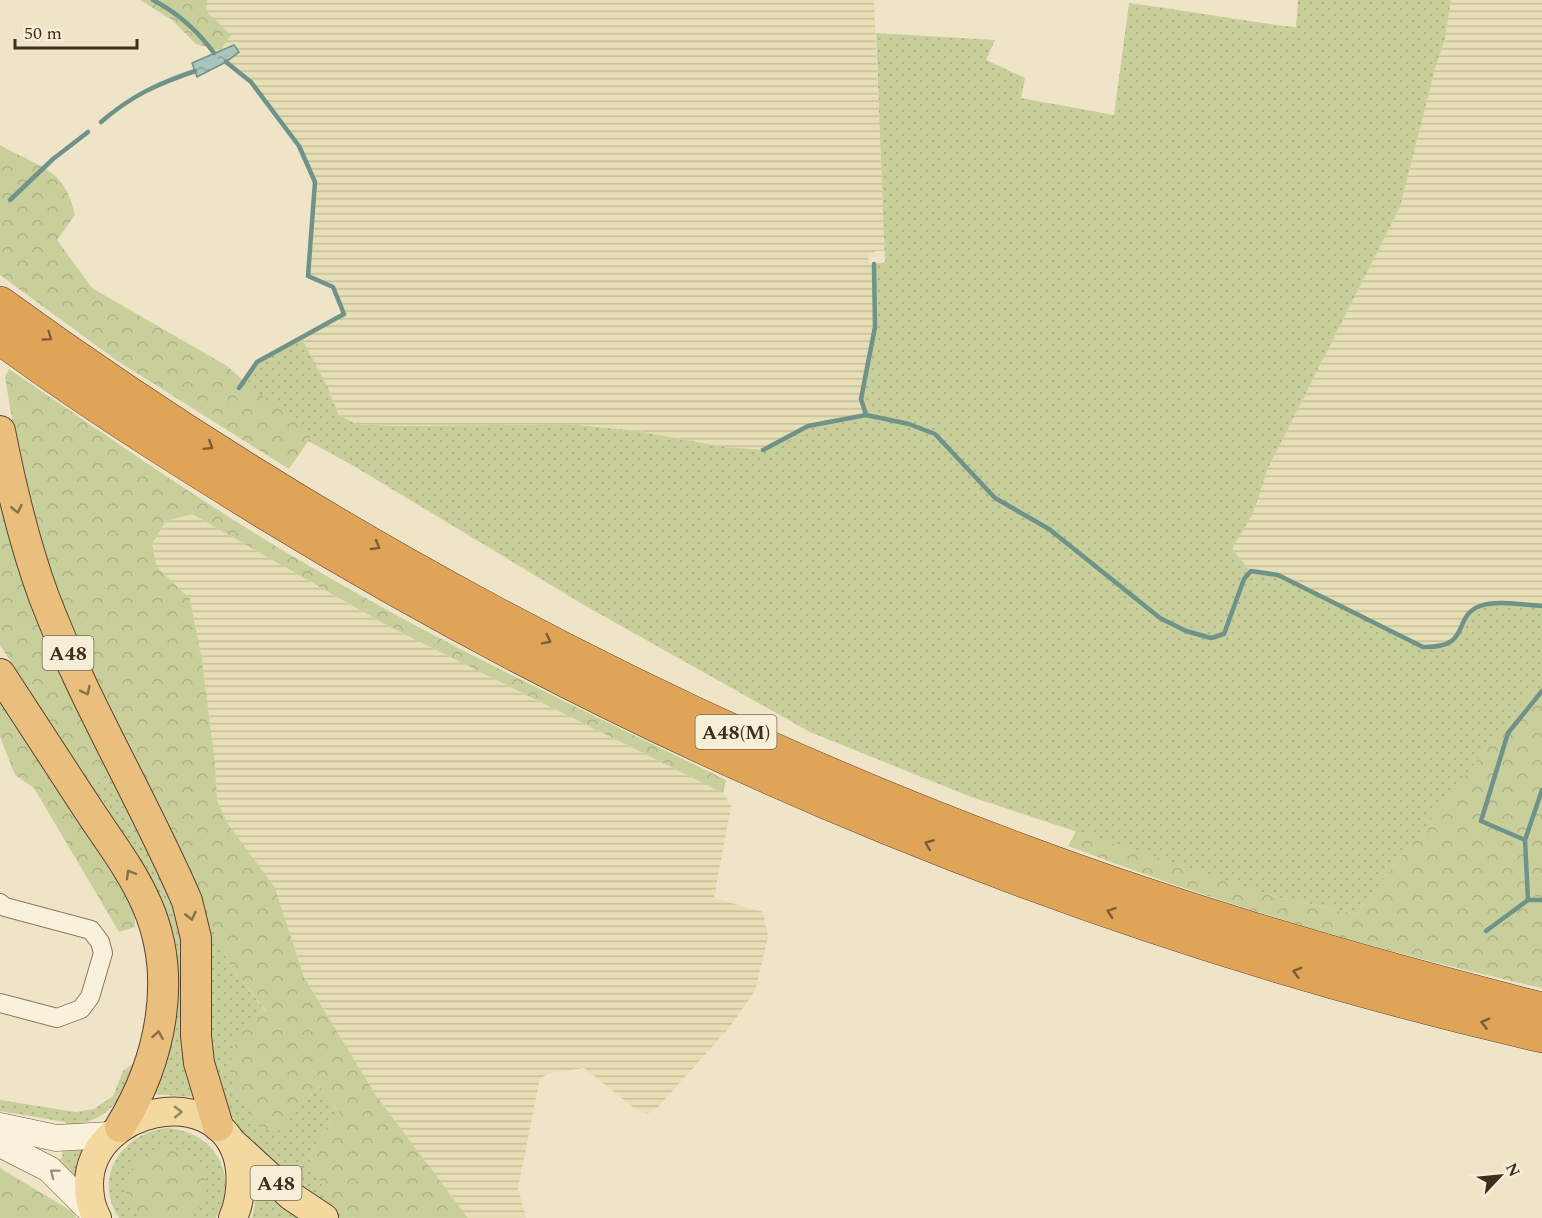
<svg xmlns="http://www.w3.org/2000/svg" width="1542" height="1218" font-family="Spectral,serif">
	<defs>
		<pattern id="farmland-rules" width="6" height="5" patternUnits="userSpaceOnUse" patternTransform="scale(1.5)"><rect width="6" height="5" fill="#e6deb5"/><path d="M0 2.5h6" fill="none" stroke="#c6bf9b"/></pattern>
		<pattern id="grass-dots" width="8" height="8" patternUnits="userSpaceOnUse" patternTransform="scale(1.5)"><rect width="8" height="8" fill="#c9cf9b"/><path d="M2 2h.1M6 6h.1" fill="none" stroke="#aeb285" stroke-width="1.8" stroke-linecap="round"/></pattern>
		<pattern id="forest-crowns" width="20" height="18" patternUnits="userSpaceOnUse" patternTransform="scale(1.5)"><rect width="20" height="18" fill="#c9cf9b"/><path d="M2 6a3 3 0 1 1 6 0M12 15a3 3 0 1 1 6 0" fill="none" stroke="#aeb285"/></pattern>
		<pattern id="water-ripples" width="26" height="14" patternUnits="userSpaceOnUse" patternTransform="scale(1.5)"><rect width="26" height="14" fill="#a9c4bc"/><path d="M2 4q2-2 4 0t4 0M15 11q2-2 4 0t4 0" fill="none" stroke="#8ba098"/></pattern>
	</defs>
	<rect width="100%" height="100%" fill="#f0e4c8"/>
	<g fill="url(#farmland-rules)">
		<polygon points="182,0 874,0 885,251 876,251 868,257 869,263 874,264 875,327 861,399 866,415 808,426 763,450 724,447 638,431 567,424 395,426 356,424 339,415 325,381 301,338 344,314 333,287 308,276 315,182 299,146 251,82 226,62 238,52 227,46 214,53"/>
		<polygon points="1451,0 1542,0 1542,606 1480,606 1469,613 1456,640 1439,647 1423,647 1278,575 1251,571 1232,549 1252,513 1268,468 1400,207 1435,69 1445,39"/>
		<polygon points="192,514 388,626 723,793 731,806 714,898 763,912 768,937 755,991 729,1028 658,1107 647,1114 634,1108 584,1068 551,1073 540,1078 518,1188 526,1218 468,1218 375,1094 304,977 294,945 227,823 217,800 215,763 202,660 190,599 157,567 152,544 166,521"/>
	</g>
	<g fill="url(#grass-dots)">
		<path d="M 1298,0 L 1451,0 L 1445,39 L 1435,69 L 1400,207 L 1268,468 L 1253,513 L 1232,549 L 1251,571 L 1278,575 L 1423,647 C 1473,648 1451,617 1480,606 C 1497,600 1524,605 1542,606 L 1542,691 L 1535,688 L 1356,914 L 1280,898 L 971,797 L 810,732 L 584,605 L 352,465 L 295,434 L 239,388 L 257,362 L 301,338 L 325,381 L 339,415 L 356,424 L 395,426 L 567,424 L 638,431 L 724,447 L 763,450 L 808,426 L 866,415 L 861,399 L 875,327 L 874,264 L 885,262 L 876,33 L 995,40 L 986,60 L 1025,78 L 1021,98 L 1114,115 L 1129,3 C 1185,10 1240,21 1296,27 Z"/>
		<polygon points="105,753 175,899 185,953 183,1064 192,1097 154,1094 165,1061 173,1009 89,784 100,782"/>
		<path d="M 197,894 L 231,966 L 267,1013 L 281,1131 L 301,1104 L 320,1087 L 339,1112 L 323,1132 L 309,1157 C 316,1182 333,1202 354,1218 L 337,1218 L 323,1209 L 246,1137 L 228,1111 L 214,1076 Z"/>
		<path d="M 147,1039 C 125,1086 124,1118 66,1127 L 65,1122 L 0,1111 L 0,1100 L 76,1112 L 94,1109 L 113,1096 L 123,1071 L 134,1063 Z"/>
		<path d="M 169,1128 C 217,1134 239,1175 216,1218 L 119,1218 C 91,1176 124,1131 169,1128 Z"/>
		<polygon points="63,1149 84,1149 76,1180 55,1160 62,1158"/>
		<polygon points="256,1179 303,1218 252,1218 257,1195"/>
	</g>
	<g fill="url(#forest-crowns)">
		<polygon points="140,0 207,0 206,11 231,35 220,50 196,44 172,20"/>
		<path d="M 0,145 C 38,167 65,167 75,215 L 57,240 L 92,288 L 227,366 L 254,390 L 313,434 L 289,469 L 116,360 L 0,275 Z"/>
		<path d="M 9,369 C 103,433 196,499 294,557 C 433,640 581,709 726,780 L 723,793 L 388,626 L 192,514 L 166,521 L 152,544 L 157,567 L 190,599 L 202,660 L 215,763 L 217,800 L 227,823 L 275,888 L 304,977 L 375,1094 L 468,1218 L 354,1218 C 333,1202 316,1182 309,1157 L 323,1132 L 339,1112 L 320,1087 L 301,1104 L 282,1131 L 260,1128 C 232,1082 220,1078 242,1025 L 267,1012 L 231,966 L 104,698 L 51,575 L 29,498 L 13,425 L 5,377 Z"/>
		<polygon points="0,486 43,637 105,753 106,774 100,782 89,784 0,645"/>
		<path d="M 1535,687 L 1542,691 L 1542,988 C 1381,952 1222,905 1068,846 L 1076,831 L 1280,898 L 1356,914 Z"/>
		<polygon points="0,699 134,902 135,927 119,932 34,788 15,775 0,737"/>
		<path d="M 165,1146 C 203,1152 222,1191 189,1218 L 143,1218 C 109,1194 130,1153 165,1146 Z"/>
		<polygon points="0,1168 73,1212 76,1218 0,1218"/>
	</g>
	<polygon fill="url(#water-ripples)" stroke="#6f938a" stroke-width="1.5" points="234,45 239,52 226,62 197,77 192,63"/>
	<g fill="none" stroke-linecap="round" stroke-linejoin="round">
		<g stroke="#6f938a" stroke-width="4.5">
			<path d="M 153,0 C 178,13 197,30 214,53"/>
			<polyline points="226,62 251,82 299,146 315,182 308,276 333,287 344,314 257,362 239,388"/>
			<path d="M 101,122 C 131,96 157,84 195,71"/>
			<polyline points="10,200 53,159 88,132"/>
			<polyline points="866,415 861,399 875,327 874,264"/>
			<path d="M 763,450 L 808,426 L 866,415 L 909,424 L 935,434 L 995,498 L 1049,529 L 1160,618 L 1186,631 L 1211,638 L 1224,634 L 1244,579 L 1251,571 L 1278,575 L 1423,647 C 1473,648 1451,617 1480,606 C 1497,600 1524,605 1542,606"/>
			<polyline points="1525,840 1481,821 1508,733 1542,691"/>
			<polyline points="1528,900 1525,840 1542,790"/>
			<polyline points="1486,931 1528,900 1542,900"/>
		</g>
		<g stroke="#8d765c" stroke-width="20">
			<polyline id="minor" points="0,903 5,907 91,930 100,942 103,953 90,997 81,1009 57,1018 0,1003"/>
		</g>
		<g stroke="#6f573f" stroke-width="27">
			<g id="secondary">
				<polyline points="0,1126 56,1138 110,1135"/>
				<polyline points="0,1144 49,1169 94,1214"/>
			</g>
		</g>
		<g stroke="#5b4430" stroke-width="30">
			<g id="primary">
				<polyline points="233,1143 291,1196 324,1218"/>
				<path d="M 97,1218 C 91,1208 89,1194 89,1183 C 91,1109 213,1081 237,1155 C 243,1174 241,1200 233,1218"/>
			</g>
		</g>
		<g stroke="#5b4430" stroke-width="32">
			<g id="trunk">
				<path d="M 0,431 C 11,487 24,543 44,597 C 84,702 143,799 187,901 L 196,938 L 196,1036 L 199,1063 L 218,1126"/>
				<path d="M 0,674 C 30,720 60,766 90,812 C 110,842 133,872 147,905 C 179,978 160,1062 120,1127"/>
			</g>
		</g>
		<g stroke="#5b4430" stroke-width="34">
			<g id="motorway">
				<path d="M 0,303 C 314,531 661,717 1025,852 C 1194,915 1367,965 1542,1009"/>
				<path d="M 0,338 C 87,402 179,460 272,517 C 664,756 1095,933 1542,1036"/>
			</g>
		</g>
		<use href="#minor" stroke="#faf1dc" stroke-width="18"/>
		<use href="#secondary" stroke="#faf1dc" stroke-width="26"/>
		<use href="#primary" stroke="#f3d9a0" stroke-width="28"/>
		<use href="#trunk" stroke="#eabe7c" stroke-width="30"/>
		<use href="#motorway" stroke="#e0a458" stroke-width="33"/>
	</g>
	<defs><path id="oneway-chevron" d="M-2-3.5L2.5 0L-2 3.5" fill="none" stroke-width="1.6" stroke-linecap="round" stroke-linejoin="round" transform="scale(1.5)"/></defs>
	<g stroke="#7e5d36">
		<use href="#oneway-chevron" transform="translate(48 337) rotate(35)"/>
		<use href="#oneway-chevron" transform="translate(209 446) rotate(32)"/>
		<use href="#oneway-chevron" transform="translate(376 546) rotate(30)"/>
		<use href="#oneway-chevron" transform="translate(547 640) rotate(27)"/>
		<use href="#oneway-chevron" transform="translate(929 844) rotate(-158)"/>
		<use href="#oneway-chevron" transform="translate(1111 912) rotate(-161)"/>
		<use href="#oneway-chevron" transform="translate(1297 972) rotate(-164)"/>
		<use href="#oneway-chevron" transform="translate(1485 1023) rotate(-166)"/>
	</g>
	<g stroke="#8b6f49">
		<use href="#oneway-chevron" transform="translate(17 509) rotate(77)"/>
		<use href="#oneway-chevron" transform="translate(86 691) rotate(64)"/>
		<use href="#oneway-chevron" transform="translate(130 874) rotate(-120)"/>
		<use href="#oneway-chevron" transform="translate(191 916) rotate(77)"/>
		<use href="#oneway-chevron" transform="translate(158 1035) rotate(-80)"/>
	</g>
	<use stroke="#988460" href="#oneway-chevron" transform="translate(178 1112) rotate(-1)"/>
	<use stroke="#9c907e" href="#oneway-chevron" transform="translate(54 1173) rotate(-143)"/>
	<g text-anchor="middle" stroke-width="6" stroke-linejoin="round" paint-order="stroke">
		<g fill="#f7eed8" stroke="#756857" stroke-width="1.5">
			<rect x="42.5" y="636" width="51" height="34" rx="4.5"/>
			<rect x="695.5" y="715" width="81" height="34" rx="4.5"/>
			<rect x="250.5" y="1166" width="51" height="34" rx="4.5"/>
		</g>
		<g font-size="20" font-weight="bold" fill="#3d2e20">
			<text x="68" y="660">A48</text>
			<text x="736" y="739">A48(M)</text>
			<text x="276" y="1190">A48</text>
		</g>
	</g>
	<g transform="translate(1500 1176) rotate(64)" stroke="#f7eed8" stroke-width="4.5" paint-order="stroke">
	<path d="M0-4.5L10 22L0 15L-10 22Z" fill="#3d2e20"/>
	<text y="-9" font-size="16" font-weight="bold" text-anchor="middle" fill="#3d2e20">N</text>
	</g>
	<path d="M15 39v9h122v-9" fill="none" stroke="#3d2e20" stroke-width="3"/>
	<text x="24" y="39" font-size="18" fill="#3d2e20" stroke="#f7eed8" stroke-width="4.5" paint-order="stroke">50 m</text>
</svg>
